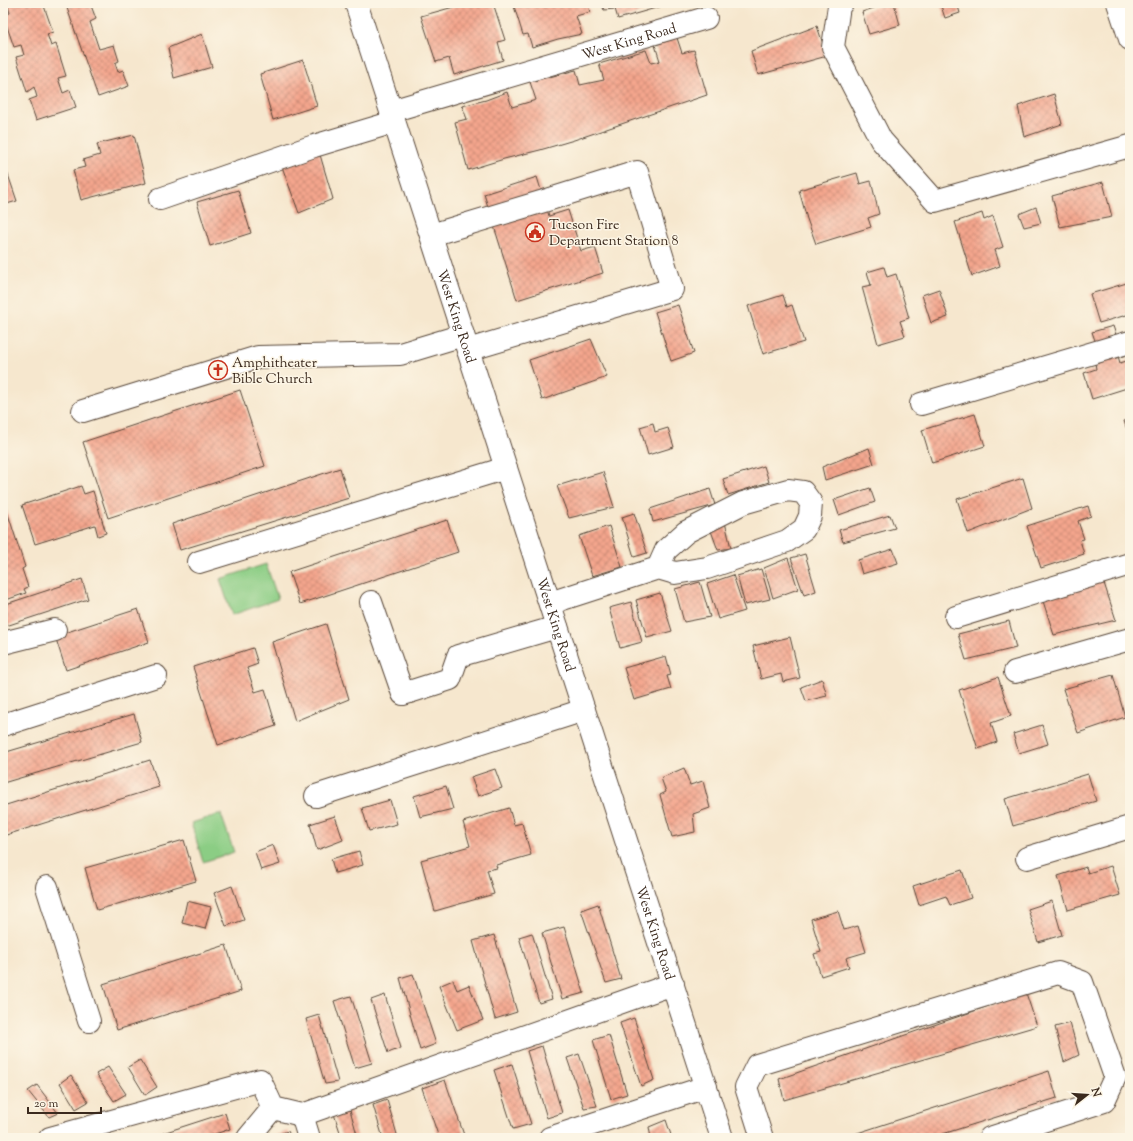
<svg xmlns="http://www.w3.org/2000/svg" width="1133" height="1141" font-family="'Sorts Mill Goudy',serif">
	<defs>
		<pattern id="building-cross-hatch" width="8" height="8" patternUnits="userSpaceOnUse"><rect width="8" height="8" fill="#f4a68d"/><path d="M0 0l8 8M0 8l8-8" fill="none" stroke="#c78773"/></pattern>
	</defs>
	<rect width="100%" height="100%" fill="#fcf5e5"/>
	<filter id="ink" filterUnits="userSpaceOnUse"><feTurbulence type="fractalNoise" baseFrequency=".025" numOctaves="2"/><feDisplacementMap in="SourceGraphic" scale="8" xChannelSelector="R" yChannelSelector="G"/><feConvolveMatrix kernelMatrix="1 2 1 2 8 2 1 2 1" color-interpolation-filters="sRGB"/></filter>
	<filter id="wash" filterUnits="userSpaceOnUse"><feTurbulence type="fractalNoise" baseFrequency=".012" numOctaves="4" result="noise"/><feDisplacementMap in="SourceGraphic" scale="16" xChannelSelector="R" yChannelSelector="G"/><feGaussianBlur stdDeviation="0.9" result="paint"/><feColorMatrix in="noise" values="0 0 0 0 0 0 0 0 0 0 0 0 0 0 0 0 0 1.4 0 .05"/><feComposite in="paint" operator="in"/></filter>
	<g filter="url(#wash)">
		<rect width="100%" height="100%" fill="#f6e7ce"/>
		<g fill="#8bcd84" stroke="#637c51">
			<polygon points="266,564 278,599 232,615 220,579"/>
			<polygon points="221,814 234,852 203,862 191,823"/>
		</g>
		<g id="blocks">
			<g fill="url(#building-cross-hatch)">
				<polygon points="7,3 43,3 53,32 47,34 51,46 56,44 66,76 58,78 63,93 70,90 76,107 36,120 29,100 37,97 34,87 27,92 16,57 24,55 21,45 14,47 3,15 10,13"/>
				<polygon points="82,3 90,3 96,19 90,22 99,49 114,45 119,61 115,63 118,72 123,70 129,86 98,97 67,8"/>
				<polygon points="468,3 493,3 505,40 498,42 503,60 454,75 449,58 436,62 421,16"/>
				<polygon points="513,3 587,3 590,12 576,16 582,34 558,39 532,47 528,34 523,35"/>
				<polygon points="601,3 666,3 666,5 618,19 615,9 604,10"/>
				<polygon points="888,3 894,3 900,25 869,34 862,12"/>
				<polygon points="940,3 957,3 960,13 945,18"/>
				<polygon points="817,26 827,56 758,75 751,51"/>
				<polygon points="202,34 212,67 174,78 168,48"/>
				<polygon points="677,38 682,53 694,50 707,95 574,140 540,150 504,159 468,170 455,122 467,119 462,106 486,100 507,92 512,107 536,100 530,82 576,70 580,85 604,80 599,64 646,50 651,63 660,61 655,45"/>
				<polygon points="303,60 317,106 273,120 260,74"/>
				<polygon points="1054,94 1062,124 1024,137 1018,106"/>
				<polygon points="134,135 146,183 81,200 73,170 85,167 83,160 100,155 97,144"/>
				<polygon points="318,148 333,199 299,213 281,164"/>
				<polygon points="3,160 17,201 3,205"/>
				<polygon points="857,173 860,184 871,181 879,214 868,218 871,227 816,244 807,219 799,190"/>
				<polygon points="537,177 549,216 568,210 581,251 595,247 603,273 517,300 484,194"/>
				<polygon points="1103,182 1112,217 1060,227 1052,196"/>
				<polygon points="238,190 251,233 210,246 197,202"/>
				<polygon points="1036,207 1041,223 1024,227 1019,214"/>
				<polygon points="982,213 984,220 993,216 1003,247 995,250 1000,266 972,276 955,222"/>
				<polygon points="884,267 887,277 896,274 909,318 900,321 905,336 878,344 862,287 871,285 867,272"/>
				<polygon points="1130,282 1130,314 1099,323 1090,294"/>
				<polygon points="939,289 948,317 931,323 922,295"/>
				<polygon points="783,295 787,307 792,305 804,342 763,354 748,306"/>
				<polygon points="678,305 694,353 671,361 655,312"/>
				<polygon points="1113,326 1118,341 1097,346 1092,332"/>
				<polygon points="591,339 607,377 542,400 529,360"/>
				<polygon points="1118,356 1120,363 1130,360 1130,387 1092,399 1084,373 1096,369 1095,363"/>
				<polygon points="240,390 265,466 108,518 83,442"/>
				<polygon points="975,414 985,446 932,463 922,430"/>
				<polygon points="1130,419 1130,439 1124,421"/>
				<polygon points="653,423 655,432 668,428 674,447 648,455 640,427"/>
				<polygon points="869,448 874,464 825,480 822,467"/>
				<polygon points="764,466 769,482 728,495 723,479"/>
				<polygon points="340,468 349,498 180,550 172,524"/>
				<polygon points="603,472 614,507 569,518 557,486"/>
				<polygon points="1023,478 1032,508 968,533 957,499"/>
				<polygon points="81,486 84,494 93,491 106,533 98,536 95,525 35,544 22,505"/>
				<polygon points="870,488 875,502 839,515 834,500"/>
				<polygon points="710,489 715,505 653,522 650,509"/>
				<polygon points="1088,506 1091,516 1078,521 1084,539 1080,540 1084,554 1041,568 1027,526"/>
				<polygon points="7,511 25,567 22,569 28,587 24,589 26,593 3,601 3,512"/>
				<polygon points="634,513 647,553 634,557 622,517"/>
				<polygon points="890,515 895,528 843,542 839,530"/>
				<polygon points="447,520 458,552 300,604 289,572"/>
				<polygon points="725,522 731,548 718,550 710,528"/>
				<polygon points="609,526 622,567 592,576 579,536"/>
				<polygon points="893,549 898,563 862,574 858,560"/>
				<polygon points="805,554 816,591 804,595 791,558"/>
				<polygon points="788,558 798,589 773,598 764,568"/>
				<polygon points="761,569 770,599 745,605 737,576"/>
				<polygon points="733,575 745,611 718,619 707,584"/>
				<polygon points="1102,577 1116,620 1054,635 1040,592"/>
				<polygon points="82,579 88,599 3,627 3,605"/>
				<polygon points="700,582 710,617 684,622 675,589"/>
				<polygon points="660,593 672,631 647,638 636,600"/>
				<polygon points="631,602 642,642 620,648 609,608"/>
				<polygon points="138,609 149,642 66,670 55,636"/>
				<polygon points="1009,621 1016,648 966,660 958,634"/>
				<polygon points="326,624 349,699 295,721 272,642"/>
				<polygon points="790,637 800,678 783,682 781,674 761,679 753,646"/>
				<polygon points="253,648 258,664 247,668 255,692 265,689 276,726 218,745 193,667"/>
				<polygon points="666,656 671,675 667,676 671,689 634,700 624,668"/>
				<polygon points="1113,675 1125,717 1078,733 1063,689"/>
				<polygon points="998,677 1011,716 991,723 997,742 978,749 959,690"/>
				<polygon points="822,679 827,696 806,701 801,687"/>
				<polygon points="134,714 142,742 3,783 3,753"/>
				<polygon points="1042,725 1048,744 1019,753 1013,734"/>
				<polygon points="150,760 159,787 3,836 3,806"/>
				<polygon points="684,768 690,785 703,781 710,808 693,814 695,832 672,837 660,795 666,792 661,778"/>
				<polygon points="495,769 502,788 478,796 471,777"/>
				<polygon points="1088,774 1096,801 1013,826 1005,799"/>
				<polygon points="446,786 453,809 420,817 414,796"/>
				<polygon points="390,800 397,824 369,831 362,808"/>
				<polygon points="509,808 514,825 522,823 531,855 496,865 497,868 487,870 494,894 435,911 421,860 470,846 463,822"/>
				<polygon points="335,816 343,840 317,850 310,824"/>
				<polygon points="184,840 196,881 97,910 85,868"/>
				<polygon points="273,845 280,864 261,870 255,852"/>
				<polygon points="359,851 363,865 335,873 331,859"/>
				<polygon points="1111,866 1120,895 1068,910 1058,876 1086,867 1088,873"/>
				<polygon points="962,870 971,898 950,905 946,896 919,905 913,886"/>
				<polygon points="232,886 244,920 226,926 214,893"/>
				<polygon points="187,901 211,907 205,929 182,923"/>
				<polygon points="1052,901 1062,935 1038,942 1028,909"/>
				<polygon points="598,904 621,979 606,983 581,910"/>
				<polygon points="838,911 844,930 858,926 866,952 846,958 849,967 821,976 814,954 821,952 811,919"/>
				<polygon points="564,927 584,993 562,999 542,933"/>
				<polygon points="532,933 552,999 539,1003 519,937"/>
				<polygon points="494,935 517,1012 495,1019 473,941"/>
				<polygon points="226,945 241,991 117,1030 103,984"/>
				<polygon points="413,974 436,1044 420,1050 400,978"/>
				<polygon points="453,980 457,990 469,985 483,1020 457,1030 439,986"/>
				<polygon points="1026,993 1037,1026 784,1100 779,1079"/>
				<polygon points="385,995 401,1048 388,1053 371,1000"/>
				<polygon points="351,996 372,1063 355,1068 334,1001"/>
				<polygon points="319,1015 338,1082 325,1084 306,1019"/>
				<polygon points="634,1018 654,1080 641,1086 620,1023"/>
				<polygon points="1070,1023 1079,1055 1064,1062 1055,1027"/>
				<polygon points="609,1035 627,1094 611,1099 593,1040"/>
				<polygon points="542,1046 562,1113 547,1118 527,1051"/>
				<polygon points="579,1054 597,1106 584,1108 567,1058"/>
				<polygon points="140,1060 157,1087 145,1095 128,1067"/>
				<polygon points="512,1064 531,1124 513,1129 494,1070"/>
				<polygon points="108,1067 126,1094 114,1101 96,1074"/>
				<polygon points="1049,1071 1057,1098 930,1138 842,1138"/>
				<polygon points="71,1075 88,1102 76,1109 60,1083"/>
				<polygon points="445,1080 465,1138 439,1138 422,1088"/>
				<polygon points="37,1085 58,1113 49,1117 28,1091"/>
				<polygon points="387,1100 398,1138 383,1138 373,1105"/>
				<polygon points="350,1110 358,1138 342,1138 334,1114"/>
				<polygon points="225,1113 230,1129 203,1138 165,1138 163,1133"/>
				<polygon points="666,1120 672,1138 651,1138 649,1127"/>
				<polygon points="288,1131 291,1138 267,1138"/>
			</g>
		</g>
	</g>
	<g filter="url(#ink)">
		<use href="#blocks" fill-opacity="0" stroke="#574638" stroke-width="1"/>
		<g fill="none" stroke-linecap="round" stroke-linejoin="round">
			<g stroke="#574638" stroke-width="24">
				<g id="minor">
					<path id="s1" d="M 356,3 L 722,1138"/>
					<polyline points="842,3 839,6 833,47 881,140 935,201 1130,146"/>
					<polyline points="1118,3 1130,39"/>
					<path id="s2" d="M 391,111 L 706,18"/>
					<polyline points="160,199 314,146 394,122"/>
					<polyline points="431,235 544,201 637,172 672,289 468,350"/>
					<polyline points="921,404 1130,342"/>
					<polyline points="83,411 258,357 400,354 463,335"/>
					<polyline points="199,562 506,468"/>
					<polyline points="371,602 403,694 450,679 458,656 557,627"/>
					<polyline points="550,603 658,568 675,573 707,568 787,541 804,529 810,516 811,503 803,492 788,490 743,503 686,532 666,550 658,568"/>
					<polyline points="956,617 1130,564"/>
					<polyline points="3,643 55,630"/>
					<polyline points="1015,672 1130,639"/>
					<polyline points="3,725 156,676"/>
					<polyline points="316,796 584,710"/>
					<polyline points="1027,858 1130,827"/>
					<polyline points="47,887 89,1021"/>
					<polyline points="302,1115 309,1138"/>
					<polyline points="50,1138 260,1080 273,1108 302,1115 673,984"/>
					<polyline points="248,1138 273,1108"/>
					<polyline points="550,1138 706,1087"/>
					<polyline points="762,1138 746,1087 757,1065 1058,973 1082,982 1115,1077 1104,1101 990,1138"/>
				</g>
			</g>
			<use href="#minor" stroke="#fff" stroke-width="22"/>
		</g>
	</g>
	<defs>
		<g id="civic-ring" transform="scale(1)"><circle r="9.5" fill="#fcf5e5" stroke="#c8321e" stroke-width="1.5"/><path d="M-.6-6.5H3V-4.5H.6V-3L4-1V1h2V6H-6V1h2V-1L-.6-3ZM-1.2 2.5V6h2.4V2.5Z" fill="#c8321e"/></g>
		<g id="church-ring" transform="scale(1)"><circle r="9.5" fill="#fcf5e5" stroke="#c8321e" stroke-width="1.5"/><path d="M-1.2-6h2.4v3.5h3.3v2.4h-3.3V6h-2.4V-.1h-3.3v-2.4h3.3Z" fill="#c8321e"/></g>
	</defs>
	<g fill-rule="evenodd">
		<use href="#civic-ring" x="535" y="232"/>
		<use href="#church-ring" x="218" y="370"/>
	</g>
	<g text-anchor="middle" stroke-width="3" stroke-linejoin="round" paint-order="stroke">
		<g font-size="14" fill="#3b2a1e" stroke="#fcf5e5">
			<text dy="5" stroke="none"><textPath href="#s2" startOffset="248">West King Road</textPath></text>
			<text dy="5" stroke="none"><textPath href="#s1" startOffset="329">West King Road</textPath></text>
			<text dy="5" stroke="none"><textPath href="#s1" startOffset="653">West King Road</textPath></text>
			<text dy="5" stroke="none"><textPath href="#s1" startOffset="977">West King Road</textPath></text>
		</g>
		<g font-size="14" fill="#3b2a1e" stroke="#fcf5e5" text-anchor="start">
			<text x="549" y="229">Tucson Fire<tspan x="549" dy="16">Department Station 8</tspan></text>
			<text x="232" y="367">Amphitheater<tspan x="232" dy="16">Bible Church</tspan></text>
		</g>
	</g>
	<rect width="1133" height="1141" fill="none" stroke="#fcf5e5" stroke-width="16"/>
	<g transform="translate(1087 1095) rotate(73)" stroke="#fcf5e5" stroke-width="3" paint-order="stroke">
	<path d="M0-3L7 15L0 10L-7 15Z" fill="#3b2a1e"/>
	<text y="-6" font-size="11" font-weight="bold" text-anchor="middle" fill="#3b2a1e">N</text>
	</g>
	<path d="M28 1107v6h73v-6" fill="none" stroke="#3b2a1e" stroke-width="2"/>
	<text x="34" y="1107" font-size="12" fill="#3b2a1e" stroke="#fcf5e5" stroke-width="3" paint-order="stroke">20 m</text>
</svg>
